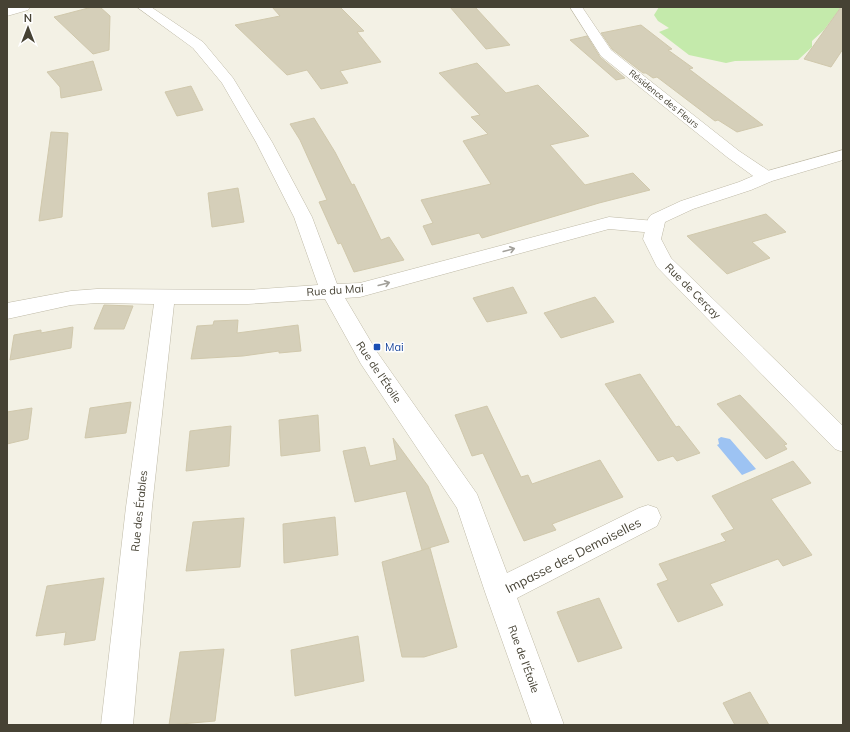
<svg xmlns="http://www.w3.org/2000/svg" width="850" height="732" font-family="Mulish,sans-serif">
	<rect width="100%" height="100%" fill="#f3f1e5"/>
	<polygon fill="#c4eaab" points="659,7 841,7 824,30 812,41 812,47 798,60 735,61 726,63 689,55 659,32 669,28 658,21 654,15"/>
	<polygon fill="#9dc3f3" points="721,437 730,439 756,469 742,475 717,445 719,444 718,439"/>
	<g fill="#d5cfb9" stroke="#d0c8ac">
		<polygon points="92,7 100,7 110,16 109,50 93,54 54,17"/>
		<polygon points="272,7 340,7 364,31 357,32 381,62 340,71 348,83 321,89 307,70 287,75 235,25 280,16"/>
		<polygon points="450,7 475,7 510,45 486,49"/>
		<polygon points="841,7 843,7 843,49 831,67 804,59"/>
		<polygon points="641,25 672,49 668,50 693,68 689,69 763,125 737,132 718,120 715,121 657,77 653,78 646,73 643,73 612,49 601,33"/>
		<polygon points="587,36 600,57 625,78 616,80 570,40"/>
		<polygon points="93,61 102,90 61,98 60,87 47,72"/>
		<polygon points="477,63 506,93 538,85 589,136 550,145 585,185 633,173 650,190 599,203 482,238 479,233 432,245 423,226 433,223 421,200 491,184 463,141 488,134 471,117 480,115 439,73"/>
		<polygon points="191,86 203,110 177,116 165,92"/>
		<polygon points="314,118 335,152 352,185 354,184 381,240 389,237 404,260 354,272 341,243 338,244 319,202 327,200 300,140 290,124"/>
		<polygon points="51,132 68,133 62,217 39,221"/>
		<polygon points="238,188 244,222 212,227 208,193"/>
		<polygon points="766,214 786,232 752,242 770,258 727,274 687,236"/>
		<polygon points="513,287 527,313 487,322 473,298"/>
		<polygon points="595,297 614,322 561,338 544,313"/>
		<polygon points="104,305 133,306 124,329 94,329"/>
		<polygon points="238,320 237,333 298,325 301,351 279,353 279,351 243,356 191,359 197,326 213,325 214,321"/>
		<polygon points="73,327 71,348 10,360 14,335 41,330 41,333"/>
		<polygon points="640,374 676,427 679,426 700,453 677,461 673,456 658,461 605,384"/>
		<polygon points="740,395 787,444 784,445 787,449 766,459 717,404"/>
		<polygon points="131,402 126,433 85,438 90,408"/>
		<polygon points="487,406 521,477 528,475 532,484 600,460 623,497 552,524 556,530 524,541 483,453 472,456 455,415"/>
		<polygon points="32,408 28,439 7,444 7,412"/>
		<polygon points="318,415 320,451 281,456 279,420"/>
		<polygon points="231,426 229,466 186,471 190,431"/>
		<polygon points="393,438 428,486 449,542 422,550 406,491 355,502 343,451 365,447 370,466 397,460"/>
		<polygon points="793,461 811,483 771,499 812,555 783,566 778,559 710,584 723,605 678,622 657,584 668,580 659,564 726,541 721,534 734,529 712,496"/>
		<polygon points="335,517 338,555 284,563 283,524"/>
		<polygon points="244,518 240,567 186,571 193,522"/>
		<polygon points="430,548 457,647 424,657 402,657 382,562"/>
		<polygon points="104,578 95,640 64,645 66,632 36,636 47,586"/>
		<polygon points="599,598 622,648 578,662 557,612"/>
		<polygon points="358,636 364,681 295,696 291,650"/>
		<polygon points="224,649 215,721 169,725 180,652"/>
		<polygon points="750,692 769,725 735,725 723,703"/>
	</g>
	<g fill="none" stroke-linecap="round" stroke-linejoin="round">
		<g stroke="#bfbaa7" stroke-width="1">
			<g id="minor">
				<polygon points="11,7 30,7 28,10 7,16 7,8"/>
				<polygon points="137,7 151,7 203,42 233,78 272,142 312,217 337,284 360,283 609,217 655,221 661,223 664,227 661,231 655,233 609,229 360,297 345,298 377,352 477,494 507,573 639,508 648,505 657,508 661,517 657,526 517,598 564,725 532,725 485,592 457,508 361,364 325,299 248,304 174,304 152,507 133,725 101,725 126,507 154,304 97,303 71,305 7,319 7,303 71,291 97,289 248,290 318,285 294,217 256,142 222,83 193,48"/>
				<polygon points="570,7 582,7 611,50 739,151 772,173 774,177 772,181 766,182 760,181 727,157 601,56"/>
			</g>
		</g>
		<g stroke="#bfbaa7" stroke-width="1">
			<polygon id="tertiary" points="843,150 843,160 772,181 751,190 693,209 665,222 661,239 671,258 843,426 843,452 835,449 657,267 643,239 648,219 651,215 681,201 739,182 760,173"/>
		</g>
		<use href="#minor" fill="#fff" fill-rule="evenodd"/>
		<use href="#tertiary" fill="#fff" fill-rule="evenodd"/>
	</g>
	<defs><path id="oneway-shaft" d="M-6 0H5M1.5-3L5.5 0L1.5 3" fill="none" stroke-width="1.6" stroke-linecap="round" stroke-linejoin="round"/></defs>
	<g stroke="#a2a09a">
		<use href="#oneway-shaft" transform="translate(509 250) rotate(-15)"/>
		<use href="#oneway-shaft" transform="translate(384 284) rotate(-15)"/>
	</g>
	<rect fill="#1a4fb4" stroke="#fff" stroke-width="1.5" x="373" y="343" width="8" height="8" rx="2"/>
	<g text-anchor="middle" stroke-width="3" stroke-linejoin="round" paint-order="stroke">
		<g font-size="9" fill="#464234" stroke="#fff">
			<text transform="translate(664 99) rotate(39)" y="3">Résidence des Fleurs</text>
		</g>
		<g font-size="11" fill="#464234" stroke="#fff">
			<text transform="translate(335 290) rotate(-4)" y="4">Rue du Mai</text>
			<text transform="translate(693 291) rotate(45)" y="4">Rue de Cerçay</text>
			<text transform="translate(379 372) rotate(56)" y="4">Rue de l'Étoile</text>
			<text transform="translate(139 511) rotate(-84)" y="4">Rue des Érables</text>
			<text transform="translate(524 659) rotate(70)" y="4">Rue de l'Étoile</text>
		</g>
		<g font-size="11" fill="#164399" stroke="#fff" text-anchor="start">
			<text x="385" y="351">Mai</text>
		</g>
		<g font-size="13" fill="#464234" stroke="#fff">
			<text transform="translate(573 555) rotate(-27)" y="5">Impasse des Demoiselles</text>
		</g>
	</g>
	<rect width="850" height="732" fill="none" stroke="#464234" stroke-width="16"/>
	<g transform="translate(28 28)" stroke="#ffffff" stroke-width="3" paint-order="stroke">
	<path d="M0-3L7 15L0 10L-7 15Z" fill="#464234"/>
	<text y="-6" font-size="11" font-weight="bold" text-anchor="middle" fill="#464234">N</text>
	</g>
</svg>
